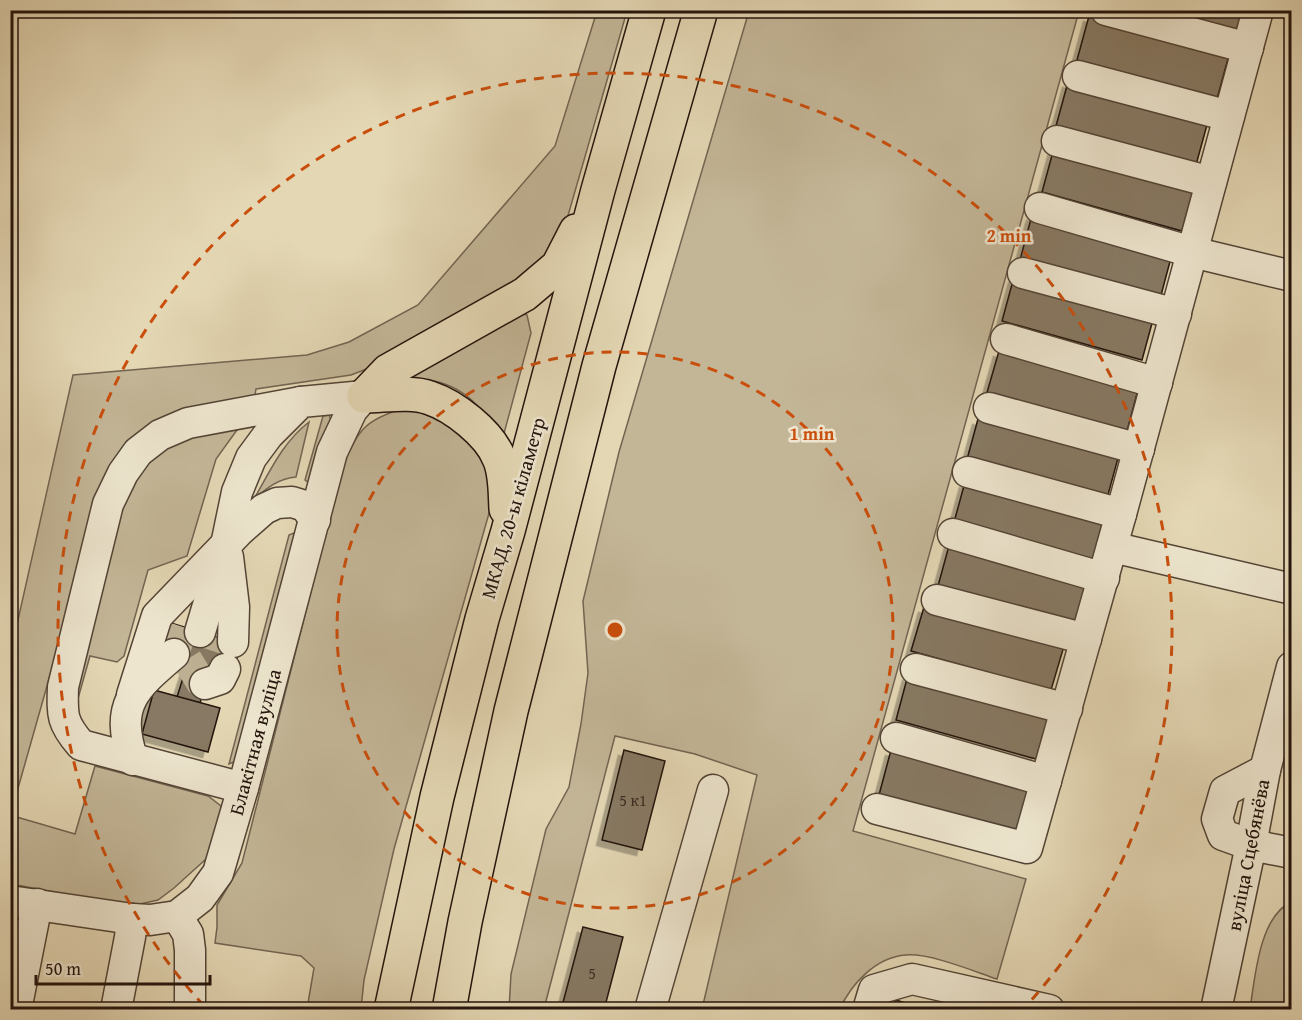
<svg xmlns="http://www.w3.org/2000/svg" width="1302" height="1020" font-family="'Gentium Book Plus',serif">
	<defs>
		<filter id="shadow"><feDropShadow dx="-5.5" dy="5.5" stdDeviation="0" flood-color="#0004"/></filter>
	</defs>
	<rect width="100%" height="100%" fill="#e4d7b4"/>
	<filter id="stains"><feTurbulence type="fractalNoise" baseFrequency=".00333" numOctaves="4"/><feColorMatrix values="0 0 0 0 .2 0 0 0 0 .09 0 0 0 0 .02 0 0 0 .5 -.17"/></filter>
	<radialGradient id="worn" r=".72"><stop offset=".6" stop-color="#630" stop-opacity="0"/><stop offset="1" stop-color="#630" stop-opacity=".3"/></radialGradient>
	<g fill="#c3b697" stroke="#736452" stroke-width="1.5">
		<polygon points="597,11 627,11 567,219 558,240 529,276 390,360 351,375 256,389 255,395 171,418 98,506 11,813 11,651 73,375 307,355 349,342 418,305 555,146"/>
		<path d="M 749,11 L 1079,11 L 853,831 L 1026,879 L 997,979 C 973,971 930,953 906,955 C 876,957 851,984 840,1009 L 702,1009 L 757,775 L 695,754 L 615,736 L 546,1001 L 545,1009 L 509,1010 L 511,974 L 546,829 L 569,787 L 581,724 L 588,673 L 583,601 L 619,452 Z"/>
		<path d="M 510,310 L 527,315 L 531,333 L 502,441 C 486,411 464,384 427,380 C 417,379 405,381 394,381 Z"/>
		<path d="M 404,408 L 450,418 L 472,439 L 497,485 L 394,849 L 364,980 L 361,1009 L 307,1009 L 314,968 L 301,956 L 215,943 L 217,927 L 217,905 L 242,863 L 343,465 C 359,429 365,420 404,408 Z"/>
		<polygon points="329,415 331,420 313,486 305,480 323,416"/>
		<path d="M 309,422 L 296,477 C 279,478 266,489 254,499 C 270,471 283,442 309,422 Z"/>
		<polygon points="242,423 216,459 187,556 148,570 124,656 117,662 90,656 77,702 75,688 119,511 133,477 152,459 174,443"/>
		<polygon points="301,530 236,761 229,764 289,535"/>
		<polygon points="95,766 208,796 221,806 225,816 217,849 174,888 158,900 131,906 11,884 10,815 75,834"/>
		<path d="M 1291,902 L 1291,1009 L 1250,1009 C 1255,978 1259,917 1291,902 Z"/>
	</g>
	<g fill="#877963" stroke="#23130c" stroke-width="1.5" filter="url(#shadow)">
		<polygon points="1156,10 1242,10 1236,33"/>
		<polygon points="1089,16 1229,55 1217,99 1077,60"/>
		<polygon points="1068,82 1208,121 1196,165 1056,126"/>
		<polygon points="1054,148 1194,187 1182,231 1042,192"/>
		<polygon points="1032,215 1172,254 1160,299 1020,260"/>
		<polygon points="1014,277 1154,316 1142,360 1002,321"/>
		<polygon points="999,351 1138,390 1126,435 986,396"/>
		<polygon points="978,419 1118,458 1106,502 966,463"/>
		<polygon points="965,482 1105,521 1093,565 953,526"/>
		<polygon points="950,542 1090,581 1078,625 938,586"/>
		<polygon points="924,607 1064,646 1051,690 911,651"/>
		<polygon points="171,623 241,645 233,671 211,665 200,703 177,697 189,659 162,650"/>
		<polygon points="908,675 1049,715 1036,759 896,720"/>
		<polygon points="154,690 220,708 208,752 142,734"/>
		<polygon points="624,750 665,761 642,850 602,840"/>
		<polygon points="891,750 1031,789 1019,834 879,795"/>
		<polygon points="583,927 623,937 604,1010 561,1010"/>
		<polygon points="896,1000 927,1010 893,1010"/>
		<polygon points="37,1004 63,1010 36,1010"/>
	</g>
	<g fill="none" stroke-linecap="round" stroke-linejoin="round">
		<g stroke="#bdb092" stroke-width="30" stroke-dasharray="30 15" stroke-linecap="butt">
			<polyline points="174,654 183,627"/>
			<polyline points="182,680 210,663 218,638"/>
		</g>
		<g stroke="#534436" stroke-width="33">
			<g id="minor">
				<polyline points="1106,10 1248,48"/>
				<polyline points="1078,76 1229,116"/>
				<polyline points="1057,141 1211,182"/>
				<polyline points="1040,208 1192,252 1292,276"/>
				<polyline points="1023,273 1176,314"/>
				<polyline points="1006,339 1157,383"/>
				<polyline points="989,408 1139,449"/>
				<polyline points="968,472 1121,514"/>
				<polyline points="953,534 1104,578"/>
				<polyline points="1112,547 1292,589"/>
				<polyline points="228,557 234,607 233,642"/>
				<polyline points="937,600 1086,639"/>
				<polyline points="200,632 226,545 237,492 251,458 268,435 301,402 364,396"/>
				<polyline points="916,669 1067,709"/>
				<polyline points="205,684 220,679 225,669"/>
				<polyline points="132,695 157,616 239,531 264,509 277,503 292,502 305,506 315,520"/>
				<polyline points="896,738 1046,781"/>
				<path d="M 133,760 C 114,705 134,688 174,654"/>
				<polyline points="1265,770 1225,791 1217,819 1223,835 1251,845 1292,853"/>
				<path d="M 243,788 L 81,745 C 62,723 62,716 63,687 L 108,504 L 123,473 L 138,452 L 160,435 L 188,423 L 301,402"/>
				<polyline points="877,809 1027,848 1121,514 1258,10"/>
				<polyline points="10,901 132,919 150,920 177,916 200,898 218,873 243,788 332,452 352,410 364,396"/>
				<polyline points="177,916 188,934 190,950 190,1010"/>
				<polyline points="16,1010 37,904"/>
				<polyline points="116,1010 130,937 132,919"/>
				<polyline points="650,1010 713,790"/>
				<polyline points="868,1010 874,990 912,979 1049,1010"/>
				<polyline points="1216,1010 1251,845 1265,770 1292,667"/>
			</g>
		</g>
		<g stroke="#23130c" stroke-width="36">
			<g id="highway">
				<polyline points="364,396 388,371 525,294 558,266 576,231"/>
				<path d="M 364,396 C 385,396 410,391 430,398 C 454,406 489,433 499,458 C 506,473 505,492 506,509"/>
				<polyline points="391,1010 437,797 482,619 508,531 598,190 649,10"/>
				<polyline points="449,1010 465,922 511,711 599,366 701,10"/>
			</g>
		</g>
		<use href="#minor" stroke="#ede5ce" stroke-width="30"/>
		<use href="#highway" stroke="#e4d7b4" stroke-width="33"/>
	</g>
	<g fill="none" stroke="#ca4e0c" stroke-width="3" stroke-dasharray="10 8">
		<circle cx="615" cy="630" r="278"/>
		<path d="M204 1006A557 557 0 1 1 1026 1006"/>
	</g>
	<g text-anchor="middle" stroke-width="5" stroke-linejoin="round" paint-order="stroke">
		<g font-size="16" fill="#3c2c22">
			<text x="633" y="806">5 к1</text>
			<text x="592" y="979">5</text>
		</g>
		<g font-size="20" fill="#23130c" stroke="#ede5ce">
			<text transform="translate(513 508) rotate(-74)" y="7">МКАД, 20-ы кіламетр</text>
			<text transform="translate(255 742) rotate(-75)" y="7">Блакітная вуліца</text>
			<text transform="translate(1248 855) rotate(-79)" y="7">вуліца Сцебянёва</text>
		</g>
	</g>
	<circle cx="615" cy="630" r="9" fill="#ca4e0c" stroke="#ede5ce" stroke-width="3"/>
	<g font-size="18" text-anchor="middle" font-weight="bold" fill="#ca4e0c" stroke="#ede5ce" stroke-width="5" stroke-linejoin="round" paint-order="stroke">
		<text x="1009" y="242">2 min</text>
		<text x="812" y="440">1 min</text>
	</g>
	<rect width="1302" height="1020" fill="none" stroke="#e4d7b4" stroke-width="36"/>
	<rect x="12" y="12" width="1278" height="996" fill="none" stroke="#23130c" stroke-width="3"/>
	<rect x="18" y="18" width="1266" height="984" fill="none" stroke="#23130c" stroke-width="1.5"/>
	<path d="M36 975v9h174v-9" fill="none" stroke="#23130c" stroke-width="3"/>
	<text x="45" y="975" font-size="18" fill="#23130c" stroke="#ede5ce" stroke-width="4.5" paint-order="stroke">50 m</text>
	<rect width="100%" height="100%" filter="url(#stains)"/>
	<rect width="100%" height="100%" fill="url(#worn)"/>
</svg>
